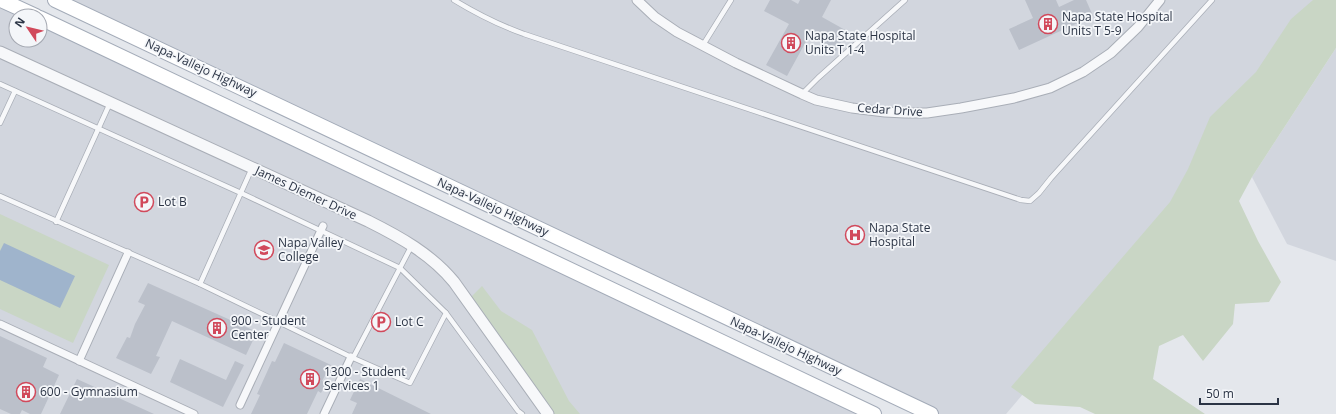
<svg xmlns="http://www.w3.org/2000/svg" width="1336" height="414" font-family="'Open Sans',sans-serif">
	<rect width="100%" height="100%" fill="#e4e7ec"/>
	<g fill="#d2d6de">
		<polygon points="0,0 36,16 16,16 16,40 40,40 40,18 874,414 0,414"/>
		<polygon points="55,0 1336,0 1336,27 1006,414 931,414"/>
		<polygon points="1336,48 1336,261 1287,244 1252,177"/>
	</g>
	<g fill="#c9d6c5">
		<polygon points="1313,0 1336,0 1336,48 1252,177 1239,201 1258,241 1281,282 1269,302 1235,304 1233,324 1203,361 1183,335 1159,346 1153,379 1205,414 1095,414 1080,407 1035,404 1011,387 1170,202 1188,169 1210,117 1256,72 1291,19"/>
		<polygon points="0,214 109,265 73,343 0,309"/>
		<polygon points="482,286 501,311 532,330 569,401 580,414 548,414 468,300"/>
	</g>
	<polygon fill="#9fb4cc" points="4,243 75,276 60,308 0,280 0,251"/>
	<g fill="#bbc0ca">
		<polygon points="770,0 791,0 798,4 800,0 831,0 822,17 847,31 836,51 809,36 787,76 766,65 789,24 764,11"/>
		<polygon points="1025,0 1056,0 1059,7 1074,0 1086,0 1093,16 1019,50 1009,29 1033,18"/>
		<polygon points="148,283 257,332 246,355 172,321 156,356 160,357 151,374 116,358 127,337 130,338 135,324 145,305 138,302"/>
		<polygon points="0,336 47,358 43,367 59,375 41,414 30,414 22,410 20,414 11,414 0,409"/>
		<polygon points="284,343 331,365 322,381 326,383 321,393 318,391 307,414 251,414 260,395 257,394 272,361 275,362"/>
		<polygon points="180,359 226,380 235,361 244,365 223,407 170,382"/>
		<polygon points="77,379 154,414 60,414"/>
		<polygon points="360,379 431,414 352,414 357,403 350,400"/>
	</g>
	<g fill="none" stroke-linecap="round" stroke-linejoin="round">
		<g stroke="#a9aeb7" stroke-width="6">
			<g id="service">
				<path d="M 454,0 C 477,14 499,25 524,34 L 1021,200 L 1030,201 L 1039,193 L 1051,178 L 1212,0"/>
				<polyline points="703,45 731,0"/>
				<polyline points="0,84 241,193 400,268 446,313 410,383 351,357 200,284 0,196"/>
				<polyline points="802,94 818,78 905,0"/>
				<polyline points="0,123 15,91"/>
				<polyline points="56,222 110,103"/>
				<polyline points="200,284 252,168"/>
				<polyline points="446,313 518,411 522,414"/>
				<polyline points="353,358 412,245"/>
			</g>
		</g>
		<g stroke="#a9aeb7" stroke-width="9">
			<g id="pedestrian">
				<polyline points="0,324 194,414"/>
				<polyline points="79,361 128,253"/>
				<polyline points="240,405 323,226"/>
				<polyline points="324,414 351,357"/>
			</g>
		</g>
		<g stroke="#a9aeb7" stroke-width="11">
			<polyline id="minor" points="637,0 655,17 677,32 736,63 802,94 816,100 852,108 885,112 905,113 927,113 961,108 1014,98 1050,88 1083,72 1111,53 1138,27 1160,0"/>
		</g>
		<g stroke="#a9aeb7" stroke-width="13">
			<path id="tertiary" d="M 0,52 L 368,221 C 400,237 431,254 454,282 L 548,414"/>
		</g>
		<g stroke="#a3abb8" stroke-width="16">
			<g id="primary">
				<polyline points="1,0 36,16"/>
				<polyline points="55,0 931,414"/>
				<polyline points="40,18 874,414"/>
			</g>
		</g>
		<use href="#service" stroke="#f7f8fa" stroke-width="4.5"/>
		<use href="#pedestrian" stroke="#f7f8fa" stroke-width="7"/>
		<use href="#minor" stroke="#f7f8fa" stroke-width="9"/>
		<use href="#tertiary" stroke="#f7f8fa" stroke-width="11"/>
		<use href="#primary" stroke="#fff" stroke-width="14"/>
	</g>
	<defs>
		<g id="building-ring" transform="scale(1)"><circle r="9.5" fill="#f4f6f9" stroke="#d1495b" stroke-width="1.5"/><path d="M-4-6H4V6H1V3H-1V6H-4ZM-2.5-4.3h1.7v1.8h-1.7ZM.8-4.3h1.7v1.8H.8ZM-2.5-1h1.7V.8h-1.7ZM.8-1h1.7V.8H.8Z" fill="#d1495b"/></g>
		<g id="parking-ring" transform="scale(1)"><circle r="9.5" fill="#f4f6f9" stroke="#d1495b" stroke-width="1.5"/><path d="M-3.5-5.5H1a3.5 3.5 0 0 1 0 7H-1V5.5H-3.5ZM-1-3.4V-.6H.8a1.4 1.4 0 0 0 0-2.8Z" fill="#d1495b"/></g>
		<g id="hospital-ring" transform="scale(1)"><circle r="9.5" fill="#f4f6f9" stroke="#d1495b" stroke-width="1.5"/><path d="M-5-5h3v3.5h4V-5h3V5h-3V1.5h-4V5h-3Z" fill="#d1495b"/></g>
		<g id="university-ring" transform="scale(1)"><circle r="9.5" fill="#f4f6f9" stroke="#d1495b" stroke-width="1.5"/><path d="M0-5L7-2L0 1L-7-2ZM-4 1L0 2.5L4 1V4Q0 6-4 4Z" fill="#d1495b"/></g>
	</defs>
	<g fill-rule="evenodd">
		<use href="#building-ring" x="1048" y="24"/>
		<use href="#building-ring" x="791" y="43"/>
		<use href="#parking-ring" x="144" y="202"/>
		<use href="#hospital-ring" x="855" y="235"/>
		<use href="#university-ring" x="264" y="250"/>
		<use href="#parking-ring" x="381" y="322"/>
		<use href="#building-ring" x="217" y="328"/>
		<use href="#building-ring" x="310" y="379"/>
		<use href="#building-ring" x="26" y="392"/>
	</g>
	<g text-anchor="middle" stroke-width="3.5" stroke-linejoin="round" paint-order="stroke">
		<g font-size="12" fill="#2b3445" stroke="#f4f6f9" text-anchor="start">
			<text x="1062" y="21">Napa State Hospital<tspan x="1062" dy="14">Units T 5-9</tspan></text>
			<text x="805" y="40">Napa State Hospital<tspan x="805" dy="14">Units T 1-4</tspan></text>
			<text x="158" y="206">Lot B</text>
			<text x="869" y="232">Napa State<tspan x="869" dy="14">Hospital</tspan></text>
			<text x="278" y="247">Napa Valley<tspan x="278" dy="14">College</tspan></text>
			<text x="231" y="325">900 - Student<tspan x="231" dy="14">Center</tspan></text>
			<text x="395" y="326">Lot C</text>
			<text x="324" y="376">1300 - Student<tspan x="324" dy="14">Services 1</tspan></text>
			<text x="40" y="396">600 - Gymnasium</text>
		</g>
		<g font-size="12" fill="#2b3445" stroke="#f4f6f9">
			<text transform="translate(201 68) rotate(25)" y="4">Napa-Vallejo Highway</text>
			<text transform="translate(890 110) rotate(4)" y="4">Cedar Drive</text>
			<text transform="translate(306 193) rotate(25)" y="4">James Diemer Drive</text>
			<text transform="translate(493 207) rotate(25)" y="4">Napa-Vallejo Highway</text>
			<text transform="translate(786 346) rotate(25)" y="4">Napa-Vallejo Highway</text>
		</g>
	</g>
	<g transform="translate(28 28) rotate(305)"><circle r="19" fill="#f4f6f9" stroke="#a4a8b1"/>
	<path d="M0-3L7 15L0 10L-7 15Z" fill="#d1495b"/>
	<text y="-6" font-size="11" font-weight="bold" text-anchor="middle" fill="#2b3445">N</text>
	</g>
	<path d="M1200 398v6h78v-6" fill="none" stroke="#2b3445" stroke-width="2"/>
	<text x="1206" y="398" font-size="12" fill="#2b3445" stroke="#f4f6f9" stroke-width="3" paint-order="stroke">50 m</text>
</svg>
